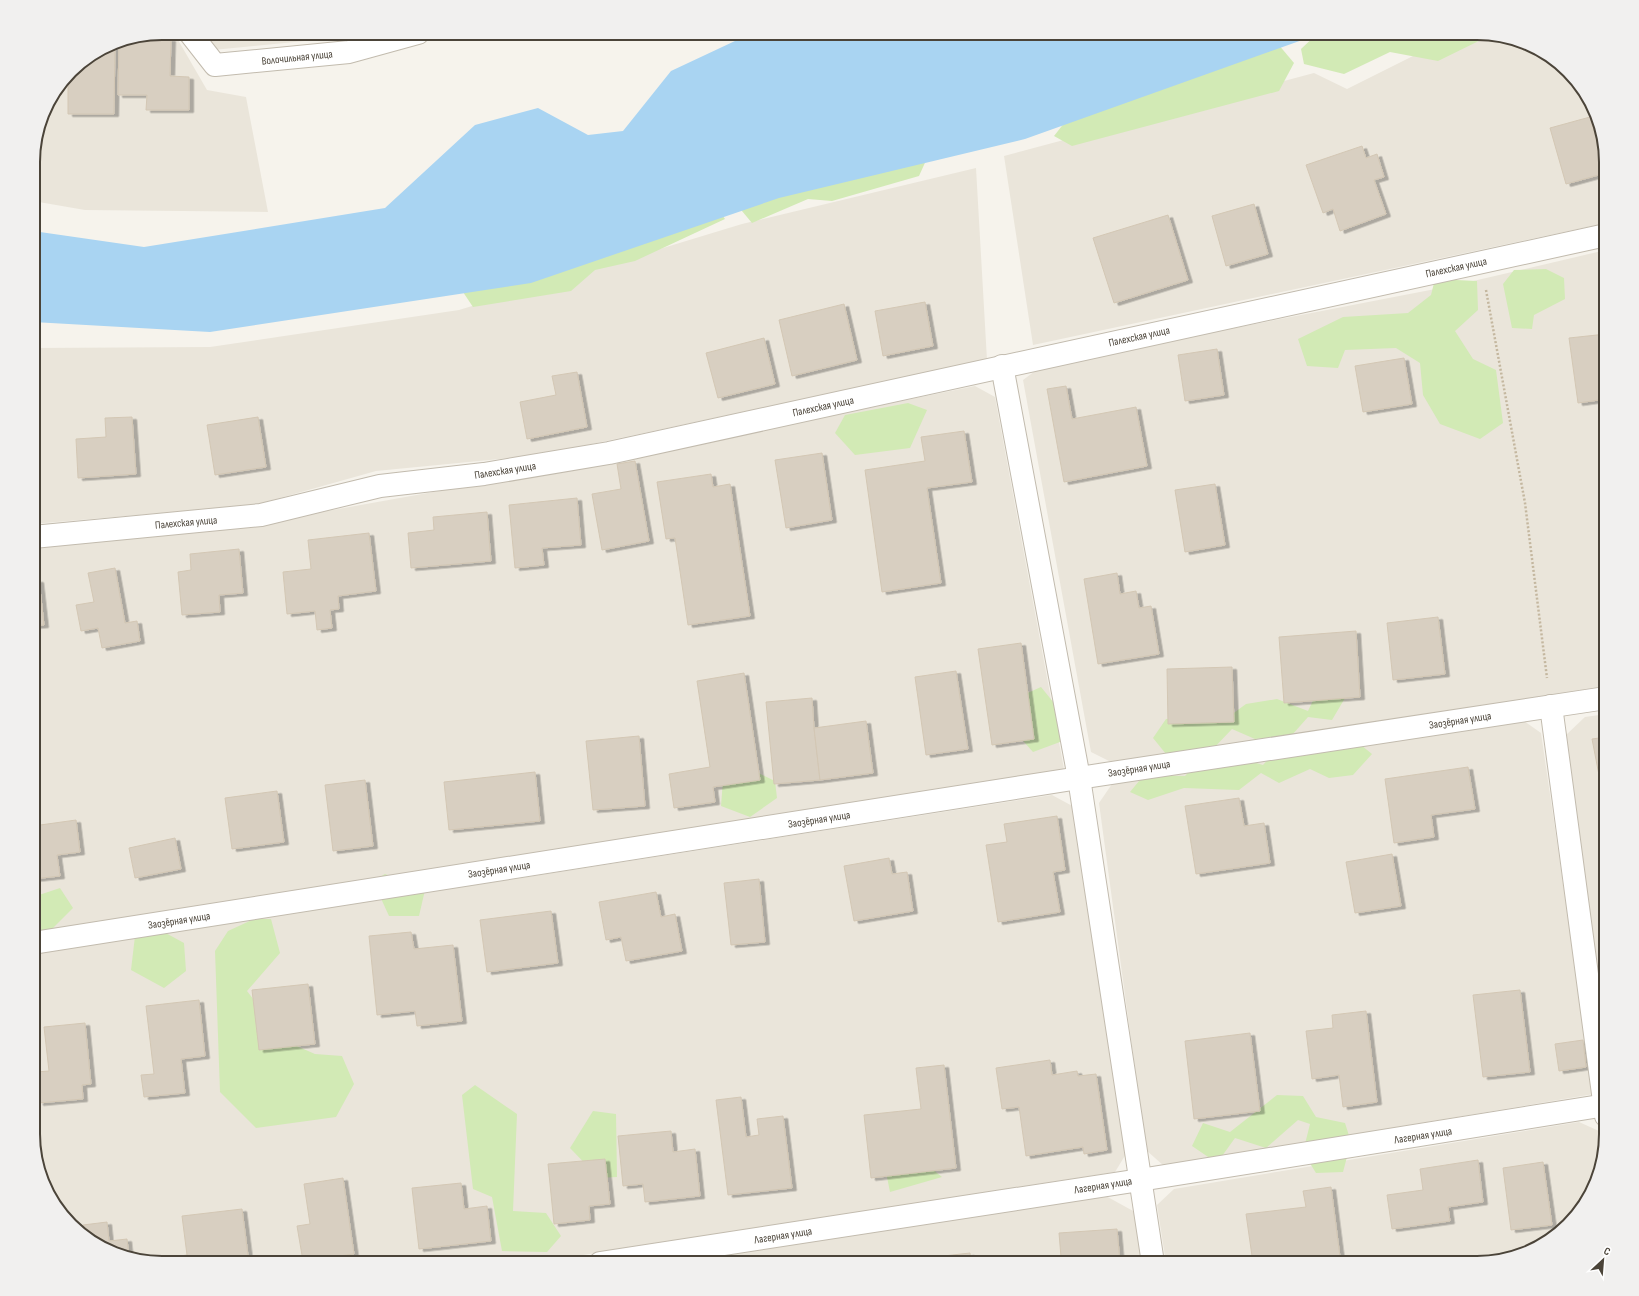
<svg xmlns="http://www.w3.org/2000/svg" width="1639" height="1296" font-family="'Sofia Sans Condensed',sans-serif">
	<defs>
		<filter id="shadow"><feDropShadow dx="4.5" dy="2.5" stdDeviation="0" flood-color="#0004"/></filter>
	</defs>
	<rect width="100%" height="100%" fill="#f6f3ec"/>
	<g fill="#eae5da">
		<polygon points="162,33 174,33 207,90 246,97 268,212 85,210 33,201 33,153 46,105 77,65 113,43"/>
		<polygon points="202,33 386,33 213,50"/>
		<polygon points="1459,33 1478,33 1519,40 1562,65 1593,105 1606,162 1606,223 1033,345 1004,156 1314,73 1347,89"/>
		<polygon points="976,168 987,360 540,455 376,471 255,505 33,524 33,348 210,347 459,310 742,224"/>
		<polygon points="1606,250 1606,687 1111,762 1091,752 1023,380 1043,365 1456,285"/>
		<polygon points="975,386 995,397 1064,769 33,934 33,548 260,523 607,461"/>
		<polygon points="1606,714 1606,1031 1565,736 1585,717"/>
		<polygon points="1524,721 1541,733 1594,1094 1164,1166 1146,1150 1099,803 1112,784"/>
		<polygon points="1052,795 1076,808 1126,1154 1115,1172 532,1263 161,1263 113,1253 77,1231 46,1191 33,1143 33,954"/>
		<polygon points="1579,1122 1599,1131 1603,1152 1596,1183 1574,1219 1534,1250 1477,1263 1166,1263 1157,1205 1174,1189"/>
		<polygon points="1104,1195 1135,1212 1142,1263 668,1263"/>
	</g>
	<g fill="#d2eab5">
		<polygon points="1318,33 1478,33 1491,35 1438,61 1390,52 1344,74 1304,64 1301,49"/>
		<polygon points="1273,38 1294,63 1279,91 1072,146 1054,136 1072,113"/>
		<polygon points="933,145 919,176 832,201 808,199 752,223 737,205"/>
		<polygon points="713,202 725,219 635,261 595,270 571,291 473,307 461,289"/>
		<polygon points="1546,269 1564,278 1565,299 1534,315 1532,329 1512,328 1503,284 1514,270"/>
		<polygon points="1435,279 1477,281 1478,310 1455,331 1473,359 1496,370 1503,423 1480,439 1440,424 1423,395 1420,363 1396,348 1345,350 1338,368 1307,366 1298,339 1343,317 1408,313 1431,295"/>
		<polygon points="908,403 927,410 910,448 855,455 835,433 845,415"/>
		<polygon points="1041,687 1063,714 1060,742 1033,752 1017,734 1023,695"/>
		<polygon points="1319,688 1345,698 1332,720 1308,717 1292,735 1255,739 1232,729 1211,751 1166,754 1153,738 1166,719 1204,714 1220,723 1246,704 1277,699 1308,711"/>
		<polygon points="1356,741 1372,754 1353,775 1329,778 1310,769 1279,783 1261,773 1239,790 1184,788 1148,800 1130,792 1144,775 1185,776 1197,763 1239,758 1263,765 1281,745"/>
		<polygon points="748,768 775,781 777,798 750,817 721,806 723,780"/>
		<polygon points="385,874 425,890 419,916 389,916 373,881"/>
		<polygon points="60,888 73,908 51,930 33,931 33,897"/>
		<polygon points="254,919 271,919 280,953 247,991 285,1041 315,1054 342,1056 354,1084 336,1117 256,1128 220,1092 215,951 228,931"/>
		<polygon points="162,931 184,943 186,971 164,988 131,970 135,936"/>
		<polygon points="475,1085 517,1114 513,1211 546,1213 561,1236 547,1252 502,1251 492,1197 473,1189 462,1095"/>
		<polygon points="1277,1095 1303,1096 1316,1117 1345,1123 1351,1142 1343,1172 1316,1173 1303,1152 1310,1124 1298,1120 1266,1148 1235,1138 1217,1163 1192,1146 1203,1123 1230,1132"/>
		<polygon points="593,1111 616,1114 617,1177 599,1178 570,1148"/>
		<polygon points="910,1151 942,1177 890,1192 884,1162"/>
	</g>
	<polygon fill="#a9d4f2" points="752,33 1322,33 1025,139 779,198 531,283 210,332 33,322 33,231 144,247 385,208 475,125 538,108 588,135 623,131 671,71"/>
	<g fill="#d8cfc1" stroke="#d3c7b4" filter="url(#shadow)">
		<polygon points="213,33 233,33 214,37"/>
		<polygon points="135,38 171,39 170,76 189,77 189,110 146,110 147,95 118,95 119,41"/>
		<polygon points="115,42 114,114 68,114 68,77 73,70 76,70 77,65"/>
		<polygon points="1590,117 1606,173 1566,184 1550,128"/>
		<polygon points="1362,146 1366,158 1377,154 1384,177 1374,180 1386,214 1340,231 1333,209 1323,213 1306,165"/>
		<polygon points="1254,204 1268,254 1226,266 1212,216"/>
		<polygon points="1168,215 1188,280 1114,303 1093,238"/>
		<polygon points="925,302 933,346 883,356 875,311"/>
		<polygon points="844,304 857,360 792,376 779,320"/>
		<polygon points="1606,334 1606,399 1578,403 1569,338"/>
		<polygon points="764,338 775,384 718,398 706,353"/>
		<polygon points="1217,349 1224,395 1185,401 1178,355"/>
		<polygon points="1404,358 1412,404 1363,412 1355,366"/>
		<polygon points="577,372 587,427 527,439 520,402 556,395 552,376"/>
		<polygon points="1066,386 1072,419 1136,407 1147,466 1064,482 1047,389"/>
		<polygon points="132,417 136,474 78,478 76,439 106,437 105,418"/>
		<polygon points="258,417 266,467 215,475 207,425"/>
		<polygon points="964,431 972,482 927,488 941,583 882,592 865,470 925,461 921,437"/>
		<polygon points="822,453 832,520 786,528 775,460"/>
		<polygon points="635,461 649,541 602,550 592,494 621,489 617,464"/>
		<polygon points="711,474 713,487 730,484 750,616 688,625 675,538 666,539 657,482"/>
		<polygon points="1215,484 1225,545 1185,552 1175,490"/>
		<polygon points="577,498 581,545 542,548 544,565 515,568 509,505"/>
		<polygon points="487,512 491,561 411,568 408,533 434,530 433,517"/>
		<polygon points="369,533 376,591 338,596 339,609 330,610 332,628 317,630 315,611 287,614 283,572 311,569 308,540"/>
		<polygon points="239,549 243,593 219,595 220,612 182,615 178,572 191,570 190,554"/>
		<polygon points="115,568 125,623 137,621 140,641 102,648 98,628 81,631 76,605 94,602 88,573"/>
		<polygon points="1117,573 1120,594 1136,591 1139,608 1151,606 1159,654 1098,664 1084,579"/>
		<polygon points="33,580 39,580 44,625 33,626"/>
		<polygon points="1606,587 1606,622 1600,588"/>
		<polygon points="1438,617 1445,674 1393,680 1387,623"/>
		<polygon points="1356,631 1360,697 1284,703 1279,637"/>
		<polygon points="1021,643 1034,739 992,745 978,649"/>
		<polygon points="1232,667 1234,722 1168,724 1167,669"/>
		<polygon points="956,671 968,749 926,755 915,677"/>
		<polygon points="744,673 760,780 713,787 715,802 674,808 669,774 710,767 697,681"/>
		<polygon points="812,698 814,728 820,780 774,784 766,702"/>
		<polygon points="866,721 873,773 820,780 814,728"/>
		<polygon points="639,736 645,806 593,810 586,741"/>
		<polygon points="1606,737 1606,774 1599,775 1592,739"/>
		<polygon points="1468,767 1475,809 1431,815 1434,837 1394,843 1385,779"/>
		<polygon points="535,772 540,821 449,830 444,782"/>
		<polygon points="365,780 373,846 333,851 325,785"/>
		<polygon points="277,791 284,842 232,849 225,798"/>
		<polygon points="1239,798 1244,826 1264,823 1270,863 1196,874 1185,806"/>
		<polygon points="1057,816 1065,870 1053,872 1060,912 998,922 986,845 1007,842 1004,824"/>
		<polygon points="76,820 80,852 57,855 60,876 33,879 33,826"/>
		<polygon points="175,838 181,869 135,878 129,848"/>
		<polygon points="1392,854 1401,906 1355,913 1346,862"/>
		<polygon points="889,858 892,874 907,872 913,911 854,921 844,866"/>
		<polygon points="759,879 765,942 731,945 724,883"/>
		<polygon points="656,892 661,917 675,914 682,951 626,961 621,937 606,940 599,902"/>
		<polygon points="551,911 558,963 487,972 480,920"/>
		<polygon points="411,932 414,949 453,945 462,1021 417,1026 415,1011 377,1015 369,936"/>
		<polygon points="308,984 315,1044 259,1050 252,990"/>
		<polygon points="1520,990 1530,1072 1483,1077 1473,995"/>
		<polygon points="199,1000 205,1056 181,1059 185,1093 144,1097 141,1075 154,1074 146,1006"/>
		<polygon points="1366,1011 1377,1102 1343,1107 1339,1075 1312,1079 1306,1031 1333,1028 1332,1015"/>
		<polygon points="85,1023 91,1084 82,1085 83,1099 39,1103 36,1072 49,1071 44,1027"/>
		<polygon points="1250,1033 1260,1111 1194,1119 1185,1041"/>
		<polygon points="1583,1040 1586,1067 1559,1071 1555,1044"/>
		<polygon points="1050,1060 1052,1075 1077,1071 1078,1076 1096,1074 1107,1150 1084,1154 1083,1147 1026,1156 1019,1107 1002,1109 996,1068"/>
		<polygon points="944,1065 956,1168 871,1178 864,1115 921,1109 916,1068"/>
		<polygon points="741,1097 746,1137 759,1135 757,1119 783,1116 792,1188 728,1195 716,1100"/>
		<polygon points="671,1131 673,1152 695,1149 700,1196 645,1202 643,1184 623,1186 618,1136"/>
		<polygon points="605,1159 610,1204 589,1206 590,1220 554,1224 548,1164"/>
		<polygon points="1478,1160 1483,1202 1448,1207 1450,1221 1392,1229 1387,1195 1423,1190 1420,1169"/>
		<polygon points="1543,1162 1552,1225 1511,1230 1503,1168"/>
		<polygon points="343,1178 354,1254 303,1261 297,1226 310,1224 304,1184"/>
		<polygon points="461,1183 464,1209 487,1206 491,1241 419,1249 412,1188"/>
		<polygon points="1331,1187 1340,1257 1293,1263 1253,1263 1246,1214 1306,1207 1303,1191"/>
		<polygon points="242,1209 249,1263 161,1263 160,1259 187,1255 182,1216"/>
		<polygon points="107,1222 109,1241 127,1239 129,1257 113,1253 84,1235 83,1225"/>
		<polygon points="1117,1229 1120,1263 1030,1263 1029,1259 1061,1257 1059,1233"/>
		<polygon points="970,1253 971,1263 918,1263 917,1259"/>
	</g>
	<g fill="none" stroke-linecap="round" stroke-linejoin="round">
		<g stroke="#c2bbae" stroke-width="24">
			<g id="minor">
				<polyline points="190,33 215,65 349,52 418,33"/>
				<polyline points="1002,366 1079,778 1153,1263"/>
				<polyline points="33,537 261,515 380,486 484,474 609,453 1606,235"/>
				<polyline points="1551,706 1606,1116"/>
				<polyline points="33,943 1079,778 1606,698"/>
				<polyline points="600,1263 1140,1180 1606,1105"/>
			</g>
		</g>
		<polyline stroke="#c4b79f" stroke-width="2.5" stroke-dasharray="2 2" stroke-linecap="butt" points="1486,290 1525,503 1547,678"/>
		<use href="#minor" stroke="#fff" stroke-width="22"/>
	</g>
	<g text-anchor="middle" stroke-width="3" stroke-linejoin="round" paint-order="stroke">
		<g font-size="11" fill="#4b4439" stroke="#fff">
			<text transform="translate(297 57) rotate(-6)" y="4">Волочильная улица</text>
			<text transform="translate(1456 267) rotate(-12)" y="4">Палехская улица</text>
			<text transform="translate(1139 336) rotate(-12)" y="4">Палехская улица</text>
			<text transform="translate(823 406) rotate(-12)" y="4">Палехская улица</text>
			<text transform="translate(505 470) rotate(-9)" y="4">Палехская улица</text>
			<text transform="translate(186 522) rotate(-5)" y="4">Палехская улица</text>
			<text transform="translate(1460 720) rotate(-9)" y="4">Заозёрная улица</text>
			<text transform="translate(1139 768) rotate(-9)" y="4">Заозёрная улица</text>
			<text transform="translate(819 819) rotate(-9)" y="4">Заозёрная улица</text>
			<text transform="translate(499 869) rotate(-9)" y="4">Заозёрная улица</text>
			<text transform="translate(179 920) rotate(-9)" y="4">Заозёрная улица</text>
			<text transform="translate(1423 1135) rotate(-9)" y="4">Лагерная улица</text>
			<text transform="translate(1103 1185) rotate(-9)" y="4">Лагерная улица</text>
			<text transform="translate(783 1235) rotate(-9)" y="4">Лагерная улица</text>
		</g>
	</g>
	<path d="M0 0H1639V1296H0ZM162 40H1477A122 122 0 0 1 1599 162V1134A122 122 0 0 1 1477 1256H162A122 122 0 0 1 40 1134V162A122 122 0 0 1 162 40Z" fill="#f1f0ef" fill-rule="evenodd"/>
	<path fill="none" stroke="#4b4439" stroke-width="2" d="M162 40H1477A122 122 0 0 1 1599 162V1134A122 122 0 0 1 1477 1256H162A122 122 0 0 1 40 1134V162A122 122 0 0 1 162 40Z"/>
	<g transform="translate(1603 1260) rotate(26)" stroke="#ffffff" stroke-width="3" paint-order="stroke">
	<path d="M0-3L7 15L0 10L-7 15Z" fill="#4b4439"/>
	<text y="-6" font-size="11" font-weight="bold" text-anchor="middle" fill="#4b4439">С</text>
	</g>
</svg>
